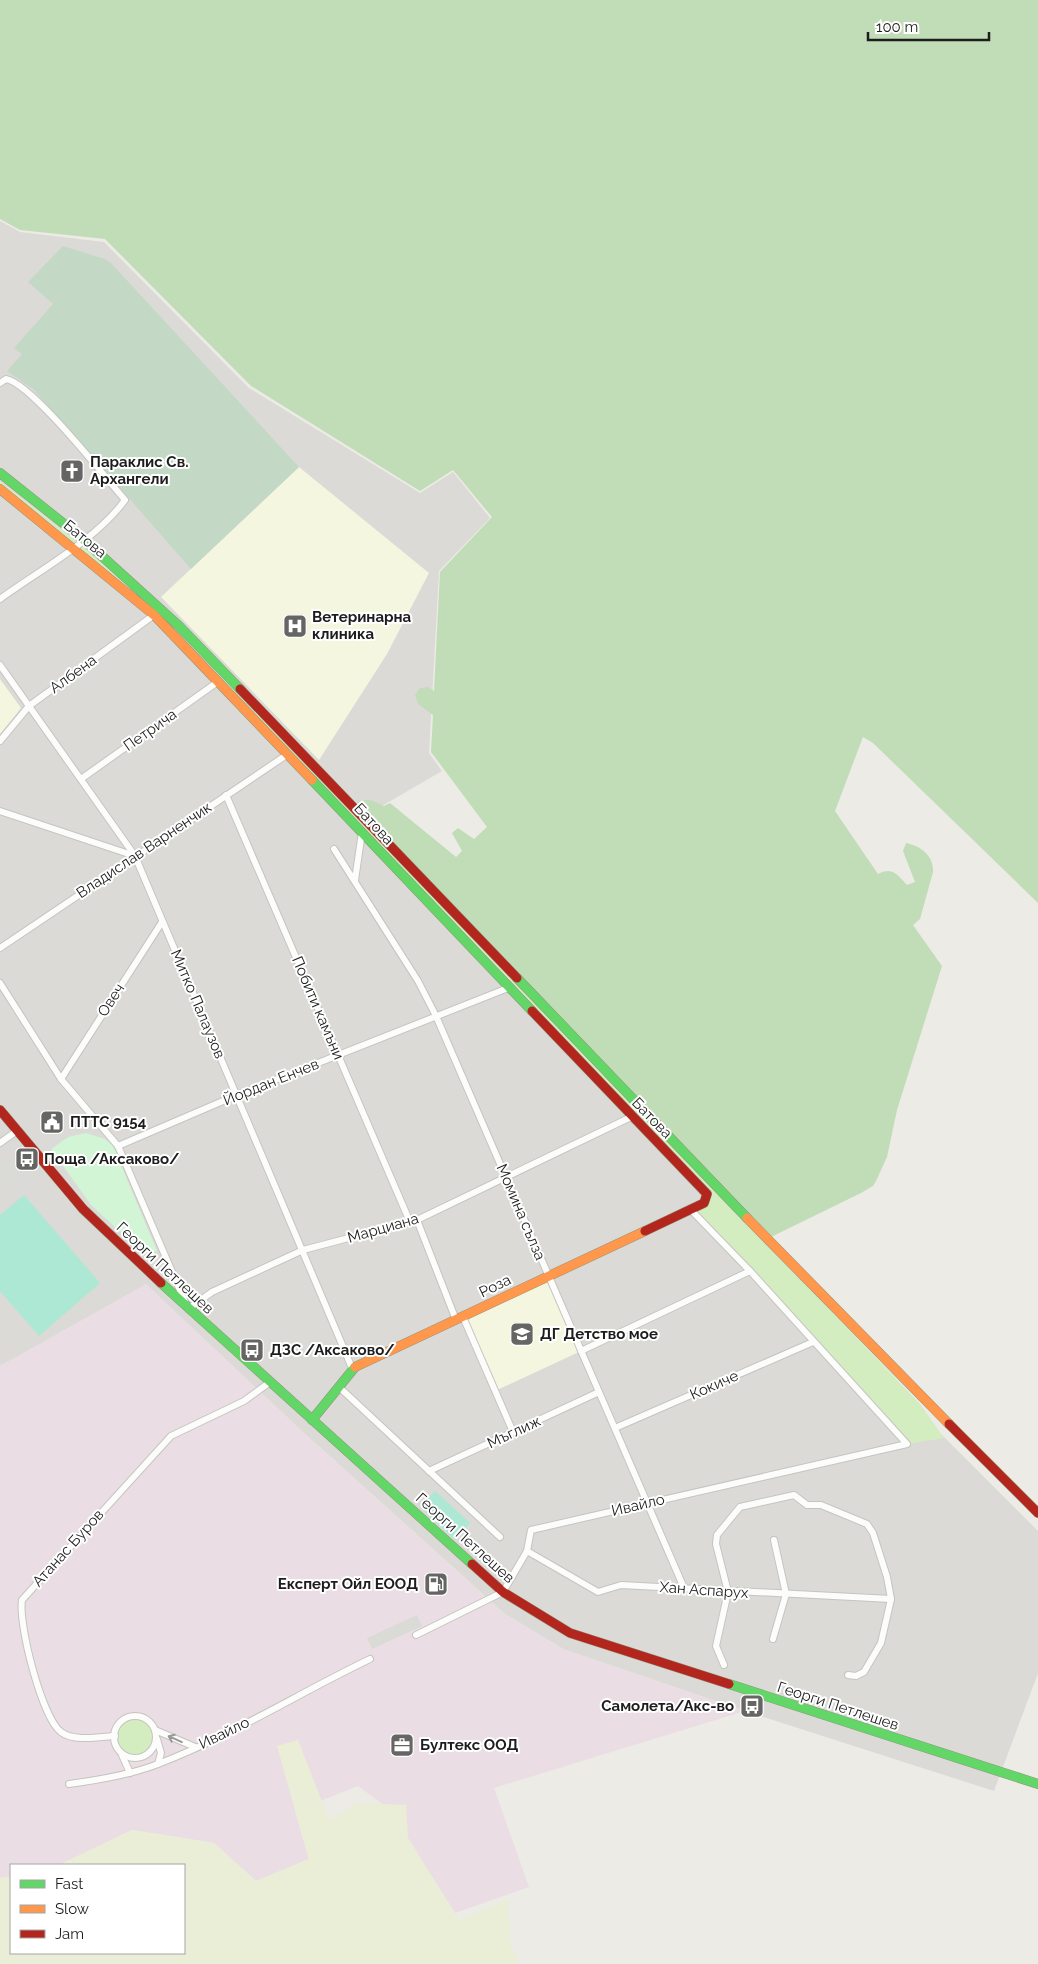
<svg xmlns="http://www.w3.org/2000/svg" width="1038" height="1964" font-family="Raleway,sans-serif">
	<rect width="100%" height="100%" fill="#ecebe5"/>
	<polygon fill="#dbdad7" points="0,221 20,232 104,242 249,388 420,493 453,472 490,518 439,571 429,753 442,771 356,821 900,1393 1038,1531 1038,1673 994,1791 745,1711 563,1649 505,1614 314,1442 39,1346 0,1366"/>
	<polygon fill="#eadee4" points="146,1284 314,1442 505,1614 563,1649 745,1711 494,1788 529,1887 435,1920 396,1814 358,1786 295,1811 309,1859 256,1881 214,1843 132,1830 59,1865 11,1865 11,1877 0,1878 0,1366"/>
	<g fill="#f4f6e0">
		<polygon points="299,467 429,573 387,654 319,760 161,597"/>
		<polygon points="0,679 21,708 0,734"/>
		<polygon points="548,1275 581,1351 495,1391 463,1317"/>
	</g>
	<polygon fill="#eaeed7" points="298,1740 329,1820 358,1803 406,1805 408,1838 460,1921 508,1899 510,1939 518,1964 0,1964 0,1878 11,1877 11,1953 184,1953 184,1865 59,1865 132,1830 214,1843 256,1881 309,1859 277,1746"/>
	<g fill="#d3edc1">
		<polygon points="0,481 82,546 168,619 920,1404 944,1438 907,1444 691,1210 707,1199 154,615 0,489"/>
		<circle cx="135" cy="1737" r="21"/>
	</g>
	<path fill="#c1ddb8" d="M 0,0 L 1038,0 L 1038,903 L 873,743 L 863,737 L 835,811 L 878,874 C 892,866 898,875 907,885 L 915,882 L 903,851 L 906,843 C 921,846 934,856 933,872 L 920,919 L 913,925 L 942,966 L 897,1110 L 887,1157 L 876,1181 L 873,1186 L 861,1193 L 771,1237 L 366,816 L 369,814 L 357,802 C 368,797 374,801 384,806 L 390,803 L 456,857 L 462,851 L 452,833 L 458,828 L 474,839 L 487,827 L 431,752 L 433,715 L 418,704 L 415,695 L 420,688 L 428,687 L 434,691 L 440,572 L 492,517 L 453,470 L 420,491 L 251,386 L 105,239 L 20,230 L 0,219 Z"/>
	<polygon fill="#c3d9c6" points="63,246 105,259 111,263 299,467 191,569 34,390 7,371 22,354 14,348 53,304 28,282"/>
	<polygon fill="#d1f5d5" points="86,1133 105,1139 113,1146 157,1251 144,1254 91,1205 51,1149 68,1137"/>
	<g fill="#ade8d5">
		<polygon points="24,1195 100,1283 39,1336 0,1291 0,1215"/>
		<polygon points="435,1491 470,1523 455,1540 420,1507"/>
	</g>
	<g fill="#dadad7">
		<polygon points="10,1156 28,1176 0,1199 0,1165"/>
		<polygon points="417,1615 422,1626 372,1649 367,1638"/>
	</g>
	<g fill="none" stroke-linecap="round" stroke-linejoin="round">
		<g stroke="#c4c4c1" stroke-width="8">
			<g id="street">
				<path d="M 0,383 L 6,379 C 31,383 104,476 125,500 C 96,540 40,570 0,599"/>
				<polyline points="0,665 135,856 352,1368"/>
				<polyline points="0,741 29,706 154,615"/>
				<polyline points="81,779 219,681"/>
				<polyline points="226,795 410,1222"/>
				<polyline points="0,811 135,856"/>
				<polyline points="334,849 418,981 436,1016 684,1588"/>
				<polyline points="355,880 362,832"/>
				<polyline points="0,948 288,754"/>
				<polyline points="0,983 61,1079 118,1146 188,1309 212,1292 303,1250 417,1220 631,1117"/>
				<polyline points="61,1079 162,922"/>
				<polyline points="0,1143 18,1130"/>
				<polyline points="118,1146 237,1095 508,988"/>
				<polyline points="417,1220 456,1320"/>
				<polyline points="463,1317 513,1432"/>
				<polyline points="581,1351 750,1271"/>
				<polyline points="339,1387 500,1537"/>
				<polyline points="615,1428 813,1342"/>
				<polyline points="429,1471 599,1392"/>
				<polyline points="527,1551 598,1592 621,1585 891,1599"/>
				<polyline points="416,1635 503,1592 527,1551 531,1530 907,1444 750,1271 691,1210"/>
				<polyline points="773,1639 786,1594 774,1540"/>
				<polyline points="724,1665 716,1646 728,1592 716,1544 717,1535 740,1507 794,1495 807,1505 821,1505 867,1524 873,1533 887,1577 891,1599 881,1643 864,1672 856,1676 848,1675"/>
				<circle cx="135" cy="1737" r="21"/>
				<polyline points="155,1730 195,1747"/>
				<path d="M 115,1736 C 99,1737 74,1742 61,1732 C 42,1718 18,1624 22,1600 L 171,1436 L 244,1401 L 270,1382"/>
				<polyline points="157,1739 161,1753 158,1764"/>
				<polyline points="122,1755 130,1773"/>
				<path d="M 69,1784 C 99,1780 130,1775 158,1764 C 231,1736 299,1693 370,1659"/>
			</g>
		</g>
		<g stroke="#92977c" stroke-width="10">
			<g id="fast">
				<polyline points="0,473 83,539 179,626 240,689"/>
				<polyline points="312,780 532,1011"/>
				<polyline points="517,978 747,1218"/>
				<polyline points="161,1283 472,1564"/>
				<polyline points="312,1420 355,1367"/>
				<polyline points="729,1684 1038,1784"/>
			</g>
		</g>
		<g stroke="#92977c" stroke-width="10">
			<g id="slow">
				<polyline points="0,489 154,615 312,780"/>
				<polyline points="747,1218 949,1424"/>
				<polyline points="355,1367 645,1231"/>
			</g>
		</g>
		<g stroke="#92977c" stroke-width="10">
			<g id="jam">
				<polyline points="240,689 517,978"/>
				<polyline points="532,1011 707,1194 704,1203 645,1231"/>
				<polyline points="0,1110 83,1209 161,1283"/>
				<polyline points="949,1424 1038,1513"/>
				<polyline points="472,1564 503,1592 570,1633 729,1684"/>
			</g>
		</g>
		<use href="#street" stroke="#fcfcfb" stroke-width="6"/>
		<use href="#fast" stroke="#63d668" stroke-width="9"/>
		<use href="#slow" stroke="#ff974d" stroke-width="9"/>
		<use href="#jam" stroke="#b3261e" stroke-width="9"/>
	</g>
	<defs><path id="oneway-shaft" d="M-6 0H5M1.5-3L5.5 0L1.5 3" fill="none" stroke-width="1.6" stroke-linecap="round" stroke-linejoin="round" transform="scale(1.25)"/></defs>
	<use stroke="#989897" href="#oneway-shaft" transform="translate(175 1739) rotate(-156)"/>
	<defs>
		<g id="church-square" transform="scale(1.25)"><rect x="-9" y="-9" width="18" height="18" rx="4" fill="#656563" stroke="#fff"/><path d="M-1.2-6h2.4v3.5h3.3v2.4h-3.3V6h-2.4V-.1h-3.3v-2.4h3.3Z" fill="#fff"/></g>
		<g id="hospital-square" transform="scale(1.25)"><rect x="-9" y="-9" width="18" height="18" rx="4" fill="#656563" stroke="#fff"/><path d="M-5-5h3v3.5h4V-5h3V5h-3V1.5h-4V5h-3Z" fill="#fff"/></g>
		<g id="civic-square" transform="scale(1.25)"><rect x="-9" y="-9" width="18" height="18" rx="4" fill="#656563" stroke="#fff"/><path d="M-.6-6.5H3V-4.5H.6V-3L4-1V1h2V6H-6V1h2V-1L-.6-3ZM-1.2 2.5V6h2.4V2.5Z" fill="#fff"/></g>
		<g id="bus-square" transform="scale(1.25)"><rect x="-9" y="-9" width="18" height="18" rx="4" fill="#656563" stroke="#fff"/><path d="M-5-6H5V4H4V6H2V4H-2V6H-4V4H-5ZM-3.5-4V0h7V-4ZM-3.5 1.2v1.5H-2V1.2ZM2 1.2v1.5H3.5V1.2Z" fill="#fff"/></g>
		<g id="school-square" transform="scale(1.25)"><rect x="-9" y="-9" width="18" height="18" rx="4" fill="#656563" stroke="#fff"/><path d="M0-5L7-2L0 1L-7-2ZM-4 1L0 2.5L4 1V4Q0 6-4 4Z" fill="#fff"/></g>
		<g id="fuel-square" transform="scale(1.25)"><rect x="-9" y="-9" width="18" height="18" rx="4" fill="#656563" stroke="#fff"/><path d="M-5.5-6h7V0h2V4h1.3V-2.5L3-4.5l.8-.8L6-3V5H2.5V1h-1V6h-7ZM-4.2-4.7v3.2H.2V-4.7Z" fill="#fff"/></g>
		<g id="office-square" transform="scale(1.25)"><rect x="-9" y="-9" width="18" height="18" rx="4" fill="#656563" stroke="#fff"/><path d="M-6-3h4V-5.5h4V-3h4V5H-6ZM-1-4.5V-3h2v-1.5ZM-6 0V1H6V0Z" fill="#fff"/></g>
	</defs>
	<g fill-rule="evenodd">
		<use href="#church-square" x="72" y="471"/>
		<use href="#hospital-square" x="295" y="626"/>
		<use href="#civic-square" x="52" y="1122"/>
		<use href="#bus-square" x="27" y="1159"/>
		<use href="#school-square" x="522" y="1334"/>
		<use href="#bus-square" x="252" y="1350"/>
		<use href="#fuel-square" x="436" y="1584"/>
		<use href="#bus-square" x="752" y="1706"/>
		<use href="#office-square" x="402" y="1745"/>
	</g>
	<g text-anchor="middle" stroke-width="4" stroke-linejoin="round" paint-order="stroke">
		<g font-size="15" font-weight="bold" fill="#1d1d1d" stroke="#fff" text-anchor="start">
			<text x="90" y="467">Параклис Св.<tspan x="90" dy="17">Архангели</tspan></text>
			<text x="312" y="622">Ветеринарна<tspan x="312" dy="17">клиника</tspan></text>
			<text x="70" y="1127">ПТТС 9154</text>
			<text x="44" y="1164">Поща /Аксаково/</text>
			<text x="540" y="1339">ДГ Детство мое</text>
			<text x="270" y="1355">ДЗС /Аксаково/</text>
			<text x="418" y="1589" text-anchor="end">Експерт Ойл ЕООД</text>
			<text x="734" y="1711" text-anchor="end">Самолета/Акс-во</text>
			<text x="420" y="1750">Бултекс ООД</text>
		</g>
		<g font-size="15" fill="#1d1d1d" stroke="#fff">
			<text transform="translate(85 539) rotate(39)" y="5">Батова</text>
			<text transform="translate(73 674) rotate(-36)" y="5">Албена</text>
			<text transform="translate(150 730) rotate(-35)" y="5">Петрича</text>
			<text transform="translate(374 824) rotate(47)" y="5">Батова</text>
			<text transform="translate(144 850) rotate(-34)" y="5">Владислав Варненчик</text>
			<text transform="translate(111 1000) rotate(-57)" y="5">Овеч</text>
			<text transform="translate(198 1004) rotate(67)" y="5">Митко Палаузов</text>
			<text transform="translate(318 1008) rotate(67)" y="5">Побити камъни</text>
			<text transform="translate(271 1082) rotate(-22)" y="5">Йордан Енчев</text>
			<text transform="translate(652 1118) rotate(46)" y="5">Батова</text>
			<text transform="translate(521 1212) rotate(67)" y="5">Момина сълза</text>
			<text transform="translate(383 1228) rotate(-16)" y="5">Марциана</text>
			<text transform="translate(165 1268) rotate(43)" y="5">Георги Петлешев</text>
			<text transform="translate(495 1286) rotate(-26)" y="5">Роза</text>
			<text transform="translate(714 1385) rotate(-24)" y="5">Кокиче</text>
			<text transform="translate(514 1432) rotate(-25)" y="5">Мъглиж</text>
			<text transform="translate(638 1505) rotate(-13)" y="5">Ивайло</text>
			<text transform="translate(465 1538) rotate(42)" y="5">Георги Петлешев</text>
			<text transform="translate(68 1548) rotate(-48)" y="5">Атанас Буров</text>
			<text transform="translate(704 1590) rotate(4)" y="5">Хан Аспарух</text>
			<text transform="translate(838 1706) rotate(18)" y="5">Георги Петлешев</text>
			<text transform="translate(224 1733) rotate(-26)" y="5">Ивайло</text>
		</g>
	</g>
	<rect x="10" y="1864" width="175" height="90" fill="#ffffff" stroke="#a5a5a5"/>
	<rect x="20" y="1880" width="25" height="8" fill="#63d668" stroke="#a5a5a5"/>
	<text x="55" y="1889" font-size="15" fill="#1d1d1d">Fast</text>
	<rect x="20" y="1905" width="25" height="8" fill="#ff974d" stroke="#a5a5a5"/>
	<text x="55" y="1914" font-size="15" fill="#1d1d1d">Slow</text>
	<rect x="20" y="1930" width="25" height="8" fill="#b3261e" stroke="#a5a5a5"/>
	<text x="55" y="1939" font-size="15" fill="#1d1d1d">Jam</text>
	<path d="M868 32v8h121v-8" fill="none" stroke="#1d1d1d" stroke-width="2.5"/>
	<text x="876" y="32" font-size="15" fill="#1d1d1d" stroke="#ffffff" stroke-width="4" paint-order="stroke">100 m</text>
</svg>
